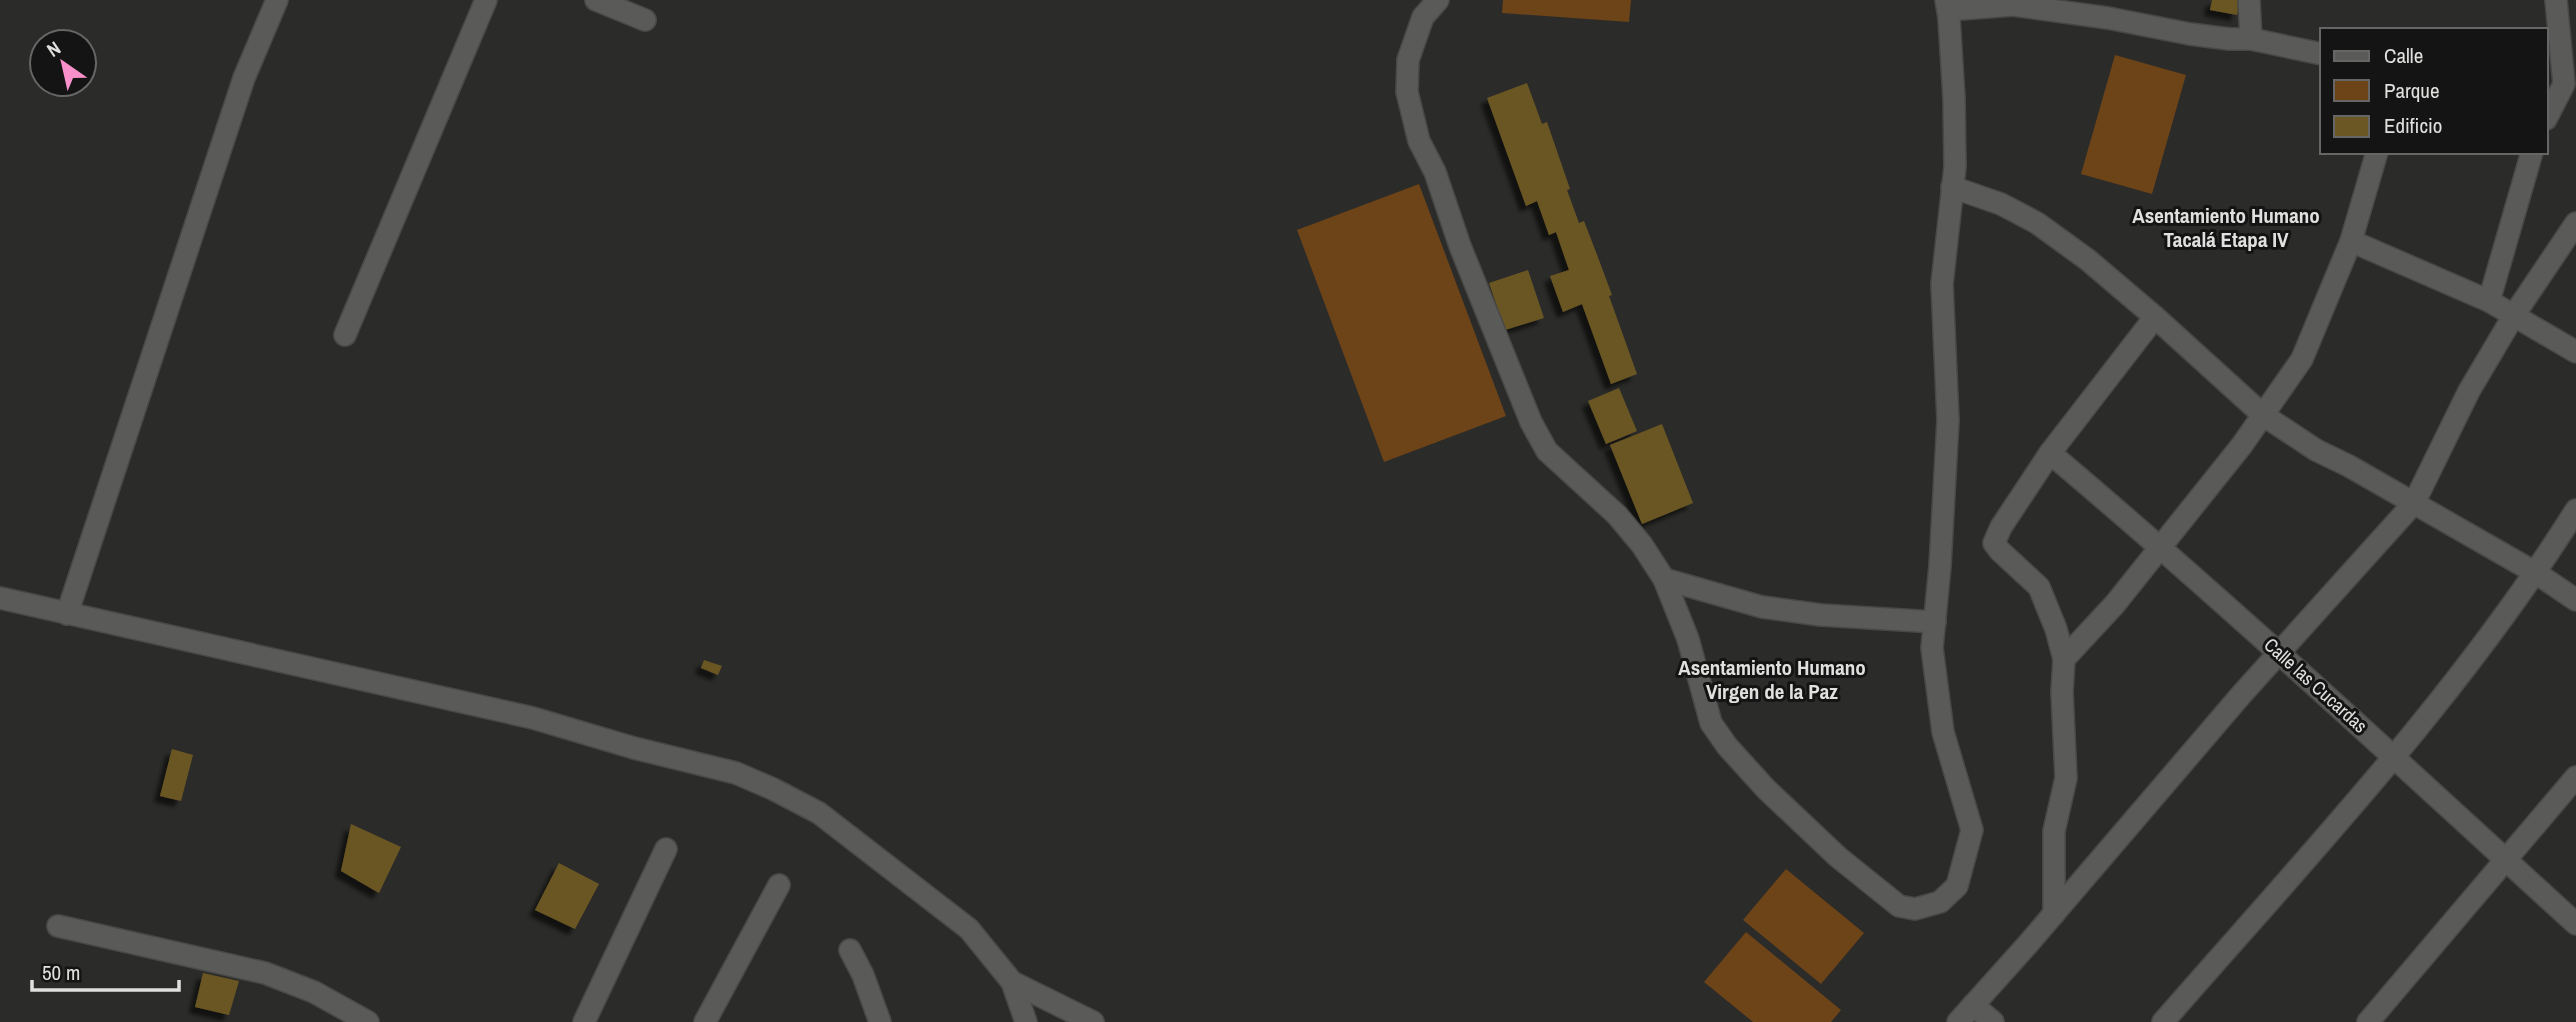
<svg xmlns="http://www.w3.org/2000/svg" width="2576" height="1022" font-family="'Archivo Narrow',sans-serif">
	<defs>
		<filter id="shadow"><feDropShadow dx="-6" dy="6" stdDeviation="2" flood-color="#0009"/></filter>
	</defs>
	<rect width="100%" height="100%" fill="#2b2b29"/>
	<g fill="#6d4318">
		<polygon points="1503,0 1631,0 1629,22 1502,13"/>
		<polygon points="2115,55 2186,75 2152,194 2081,174"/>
		<polygon points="1419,184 1506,416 1384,462 1297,230"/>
		<polygon points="1786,869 1864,933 1821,984 1743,920"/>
		<polygon points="1746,932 1841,1010 1831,1022 1753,1022 1704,982"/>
	</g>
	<g fill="#6b5724" filter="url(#shadow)">
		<polygon points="2212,0 2240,0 2237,15 2210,10"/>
		<polygon points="1527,83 1542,124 1547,122 1570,189 1567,190 1579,223 1584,221 1599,260 1612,295 1609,296 1637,374 1611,384 1582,304 1563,312 1550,276 1569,270 1556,232 1549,235 1537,201 1526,206 1487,98"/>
		<polygon points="1528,270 1544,318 1505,330 1489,283"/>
		<polygon points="1619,388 1637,431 1606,444 1588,401"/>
		<polygon points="1662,424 1693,503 1642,524 1610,445"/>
		<polygon points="704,660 722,666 718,675 701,668"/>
		<polygon points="172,749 193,755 181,801 160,796"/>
		<polygon points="351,824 401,847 379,893 341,871"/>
		<polygon points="559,863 599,884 575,929 535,910"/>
		<polygon points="203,973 239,981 229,1015 195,1007"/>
	</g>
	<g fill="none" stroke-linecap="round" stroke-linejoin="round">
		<g stroke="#484947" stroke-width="24">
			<g id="minor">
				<polyline points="596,0 645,20"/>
				<polyline points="1438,0 1423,17 1408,60 1407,92 1419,141 1435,172 1460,246 1531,422 1547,451 1617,515 1642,545 1664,579 1688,639 1711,723 1727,746 1766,789 1838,857 1899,906 1915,909 1940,902 1957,886 1972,830 1943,732 1932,648 1940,566 1948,420 1942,284 1955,167 1954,98 1949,18 1946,0"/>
				<polyline points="2249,0 2251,39"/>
				<polyline points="1948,10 2013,5 2108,18 2190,34 2229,39 2251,39 2322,54"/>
				<polyline points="2546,119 2564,84 2556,0"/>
				<polyline points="1952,187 2001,204 2037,223 2088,260 2155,317 2263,415 2316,450 2349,466 2536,573 2576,600"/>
				<polyline points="2351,241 2489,301 2576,352"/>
				<polyline points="2489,301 2532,152"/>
				<polyline points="345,335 486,0"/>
				<path d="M 2050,453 C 2230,605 2402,765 2576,924"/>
				<polyline points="1664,579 1762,607 1821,615 1935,622"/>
				<polyline points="0,598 533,718 634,748 736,773 773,789 819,813 969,929 1012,982 1026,1022"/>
				<polyline points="67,614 244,78 277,0"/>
				<polyline points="2064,659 2115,604 2242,445 2302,359 2351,241 2377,152"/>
				<polyline points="2054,914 2054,831 2066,778 2062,692 2064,659 2056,629 2039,587 2000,551 1994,543 2001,527 2050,453 2155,317"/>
				<polyline points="58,926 265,973 314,992 368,1022"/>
				<polyline points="850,950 863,975 880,1022"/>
				<polyline points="1012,982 1093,1022"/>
				<polyline points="1973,1005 1993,1022"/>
				<polyline points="584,1022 666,849"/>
				<polyline points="705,1022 779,885"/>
				<polyline points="1958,1022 2028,944 2241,695 2414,503 2469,391 2514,315 2576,223"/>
				<path d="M 2163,1022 C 2306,858 2460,695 2576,510"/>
				<polyline points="2368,1022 2576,777"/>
			</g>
		</g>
		<use href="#minor" stroke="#5a5b58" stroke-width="21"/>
	</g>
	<g text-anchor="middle" stroke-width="6" stroke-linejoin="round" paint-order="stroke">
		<g font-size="19" fill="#e0e1df" stroke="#131413">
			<text transform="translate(2316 685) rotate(42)" y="7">Calle las Cucardas</text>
		</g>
		<g font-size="21" font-weight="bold" fill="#e0e1df" stroke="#131413">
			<text x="2226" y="223">Asentamiento Humano<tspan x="2226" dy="24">Tacalá Etapa IV</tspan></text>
			<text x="1772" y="675">Asentamiento Humano<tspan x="1772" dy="24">Virgen de la Paz</tspan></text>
		</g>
	</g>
	<rect x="2320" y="28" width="228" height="126" fill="#131413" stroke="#656665" stroke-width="2"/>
	<rect x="2334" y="51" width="35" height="10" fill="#5a5b58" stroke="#656665" stroke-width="2"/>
	<text x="2384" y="63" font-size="21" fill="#e0e1df">Calle</text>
	<rect x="2334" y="80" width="35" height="21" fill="#6d4318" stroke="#656665" stroke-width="2"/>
	<text x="2384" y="98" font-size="21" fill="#e0e1df">Parque</text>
	<rect x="2334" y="116" width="35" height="21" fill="#6b5724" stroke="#656665" stroke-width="2"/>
	<text x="2384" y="133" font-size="21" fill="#e0e1df">Edificio</text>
	<g transform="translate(63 63) rotate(326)"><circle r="33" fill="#131413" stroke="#656665" stroke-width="2"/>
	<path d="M0-5L12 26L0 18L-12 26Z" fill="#f890cb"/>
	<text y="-10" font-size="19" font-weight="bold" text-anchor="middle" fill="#e0e1df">N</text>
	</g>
	<path d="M32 980v10h147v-10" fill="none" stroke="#e0e1df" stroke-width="3.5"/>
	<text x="42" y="980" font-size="21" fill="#e0e1df" stroke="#131413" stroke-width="5" paint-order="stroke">50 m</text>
</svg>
